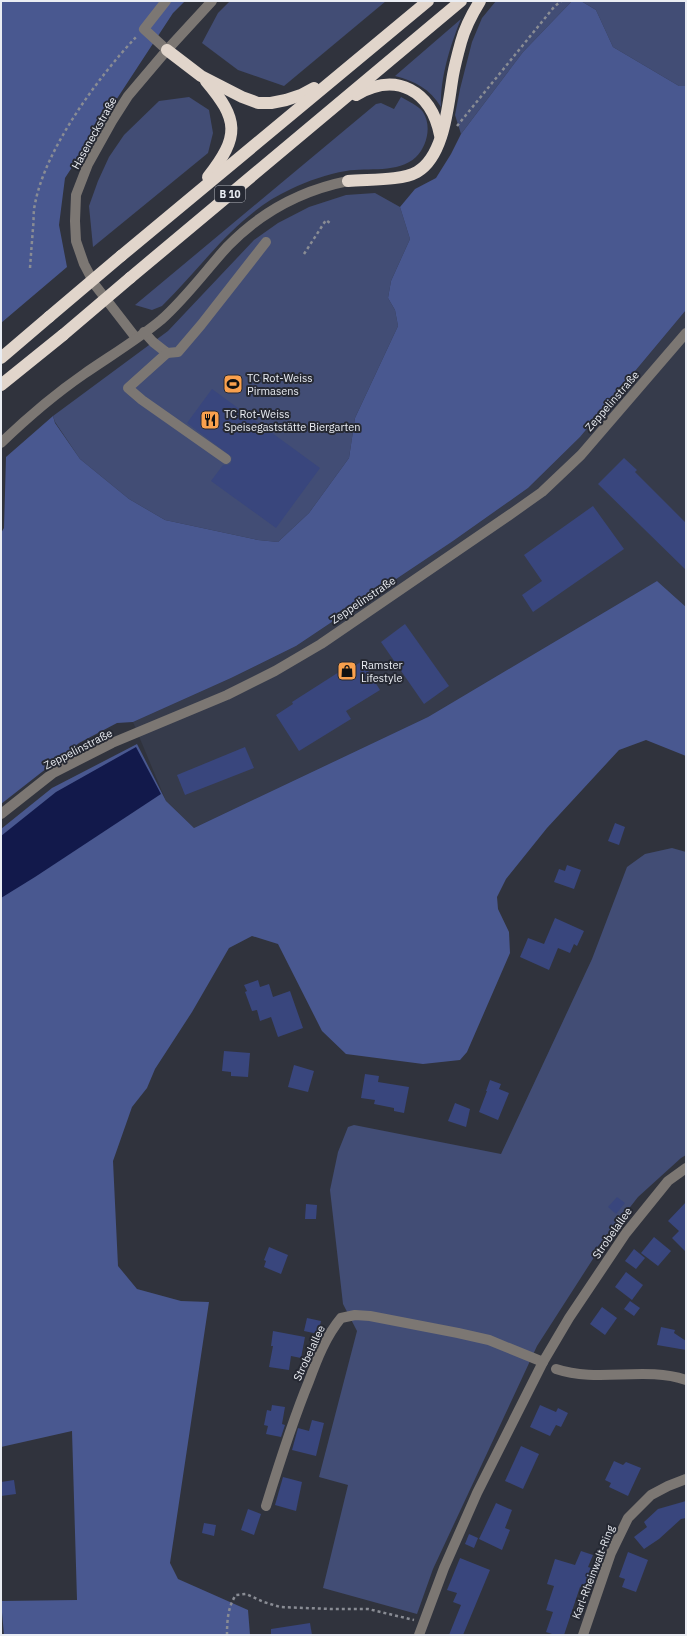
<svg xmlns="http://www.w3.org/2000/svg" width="687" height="1636" font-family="'IBM Plex Sans',sans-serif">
	<rect width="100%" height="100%" fill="#30333d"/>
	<polygon fill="#363b4b" points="686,310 686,607 657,581 428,717 194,828 166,801 133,722 231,678 296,646 453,541 528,488 580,437"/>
	<g fill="#424d75">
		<polygon points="230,1 386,1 284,86 238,70 202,43 218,13"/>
		<polygon points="496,1 572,1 523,52 461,134 455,115 460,89 472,42 482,18"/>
		<polygon points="581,1 686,1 686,86 679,86 613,47 596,10"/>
		<path d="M 461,19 C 450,46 440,78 441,107 C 430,89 415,81 395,76 Z"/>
		<polygon points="189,97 209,110 213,133 208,153 93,247 89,206 98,181 109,157 124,135 159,101"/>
		<path d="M 401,97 C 408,101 419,106 423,112 C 432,126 427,146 416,157 C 398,174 368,167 346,171 C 327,174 308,181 291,189 C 236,214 204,265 162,306 L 152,310 L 135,305 L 376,104 L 381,103 L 394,109 Z"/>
		<polygon points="375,193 400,207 410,239 391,281 388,298 395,310 398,326 355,418 349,458 309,513 278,542 258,540 165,520 129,499 80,459 55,422 53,416 168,331 254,240 278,223 309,207 346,195"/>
		<polygon points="672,848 686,852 686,1155 681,1158 638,1197 609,1234 537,1346 433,1569 417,1614 323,1588 348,1485 319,1477 357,1331 343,1304 330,1190 338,1152 348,1127 354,1125 501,1154 592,959 627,867 645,854"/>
	</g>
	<g fill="#495890">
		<polygon points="1,1 185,1 173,13 65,178 59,225 67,267 1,323"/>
		<polygon points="572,1 581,1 596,10 613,47 679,86 686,86 686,310 580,437 528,488 453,541 296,646 231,678 133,722 117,723 79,743 1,804 1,533 4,528 6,457 53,416 55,423 80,459 129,499 165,520 258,540 278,542 309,513 349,458 355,418 398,326 395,310 388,298 391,281 410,239 400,207 415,189 436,178 451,154 461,134 523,52"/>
		<polygon points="657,581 686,607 686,756 646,740 619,750 547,828 506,879 497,897 498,909 509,932 510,953 467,1052 460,1060 423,1064 346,1054 322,1031 278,944 252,936 229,948 192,1012 155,1069 147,1088 132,1107 113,1161 118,1266 137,1289 181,1301 209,1302 170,1563 178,1579 248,1610 250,1635 4,1635 1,1601 77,1600 72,1431 1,1447 1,829 52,788 137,744 166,801 194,828 428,717"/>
	</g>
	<polygon fill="#12194b" points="136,747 161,794 35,877 1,898 1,836 56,792"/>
	<g fill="#39467d">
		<polygon points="212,389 320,468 276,528 211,481 223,465 228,465 231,463 232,457 187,423"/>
		<polygon points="624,458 637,470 635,472 686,523 686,570 598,484"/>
		<polygon points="593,506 624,549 533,612 522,595 542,581 524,555"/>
		<polygon points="405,624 449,686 424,704 381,642"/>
		<polygon points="362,661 380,690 346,711 351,719 299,751 276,715 293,704 292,702 350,665 352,668"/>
		<polygon points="245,747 254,768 185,795 177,775"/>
		<polygon points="615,823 625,827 619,845 608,841"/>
		<polygon points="567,865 581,870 574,889 554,882 559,869 565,871"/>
		<polygon points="555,918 584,931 577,946 574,944 570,953 558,948 549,970 520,957 528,938 544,944"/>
		<polygon points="258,980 260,987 269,984 273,997 290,991 303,1028 278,1037 271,1017 260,1021 257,1010 252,1011 245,992 247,991 244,985"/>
		<polygon points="224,1051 250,1053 248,1077 231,1076 231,1072 222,1071"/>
		<polygon points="294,1065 314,1071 308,1092 288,1087"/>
		<polygon points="365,1074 379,1076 378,1082 409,1087 404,1113 394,1111 394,1108 374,1104 375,1100 361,1098"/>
		<polygon points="490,1080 501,1084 499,1089 509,1093 498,1120 479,1112 487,1091 486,1091"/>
		<polygon points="455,1103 470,1109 466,1127 448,1121"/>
		<polygon points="617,1197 625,1203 616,1214 608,1207"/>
		<polygon points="686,1202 686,1252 672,1238 679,1231 668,1221"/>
		<polygon points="306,1204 317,1205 316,1219 305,1219"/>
		<polygon points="654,1237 671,1251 658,1266 641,1253"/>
		<polygon points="269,1247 288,1255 281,1274 264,1267 266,1261 264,1260"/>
		<polygon points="634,1249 645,1258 636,1269 625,1261"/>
		<polygon points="626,1272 643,1285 632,1300 615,1287"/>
		<polygon points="630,1301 640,1308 634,1316 624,1309"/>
		<polygon points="602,1307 617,1318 605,1335 590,1324"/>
		<polygon points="307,1318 321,1321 318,1334 304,1331"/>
		<polygon points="661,1327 675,1330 674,1333 686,1341 686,1350 657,1345"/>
		<polygon points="273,1331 305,1337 301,1358 291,1356 289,1370 269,1367 273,1346 271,1346"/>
		<polygon points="272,1405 285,1407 282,1424 285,1425 281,1437 266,1434 268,1426 264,1425 267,1410 271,1411"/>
		<polygon points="540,1405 556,1412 558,1408 568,1413 561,1427 556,1425 550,1436 530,1427"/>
		<polygon points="312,1420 324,1423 316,1456 292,1450 298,1428 309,1431"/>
		<polygon points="521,1446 539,1454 523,1489 505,1481"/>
		<polygon points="614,1461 623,1465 626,1462 641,1468 628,1496 609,1487 611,1483 605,1480"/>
		<polygon points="283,1477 302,1482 296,1511 275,1505"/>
		<polygon points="14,1480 16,1494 1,1496 1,1482"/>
		<polygon points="686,1501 686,1518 681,1519 659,1539 644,1549 634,1537 647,1527 644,1522 658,1509"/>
		<polygon points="496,1503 512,1510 505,1528 510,1530 502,1550 479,1539"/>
		<polygon points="248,1509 261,1514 254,1535 241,1530"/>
		<polygon points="204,1523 216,1525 214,1536 202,1533"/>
		<polygon points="469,1534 478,1538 474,1548 465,1544"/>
		<polygon points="581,1551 593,1555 588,1567 591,1568 585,1589 580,1587 564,1635 555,1635 546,1632 553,1612 546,1610 554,1586 547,1584 555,1559 575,1565"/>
		<polygon points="628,1552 648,1560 636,1592 622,1587 625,1579 619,1577"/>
		<polygon points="460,1558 490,1570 463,1635 449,1635 461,1605 453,1602 457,1593 447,1590"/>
		<polygon points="310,1623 312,1635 271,1635 271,1629"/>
	</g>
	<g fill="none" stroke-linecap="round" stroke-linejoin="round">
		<g stroke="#898c94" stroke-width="2.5" stroke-dasharray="3 3" stroke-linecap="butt">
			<polyline points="457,126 554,7 561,1"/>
			<polyline points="304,254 326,220 330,223"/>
			<path d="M 30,268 C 31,254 32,241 33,228 C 34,220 33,212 35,204 C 45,149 99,76 137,36"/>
			<path d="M 227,1635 C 227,1621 228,1606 236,1595 L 246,1594 L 264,1602 L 280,1607 L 331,1609 L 368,1609 L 414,1620"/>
		</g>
		<g stroke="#7c7773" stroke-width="10">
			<polyline points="166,1 144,29 167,50"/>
			<polyline points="144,332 153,342 167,353 178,352 201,325 266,242"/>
			<polyline points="136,338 95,285 84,264 76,241 75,221 76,195 88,164 112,121 128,96 167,50 212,1"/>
			<polyline points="167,353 128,388 142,400 226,459"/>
			<path d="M 1,443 C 27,418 55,394 84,374 C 110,356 137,340 161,320 C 186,298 206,270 228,246 C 261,212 303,190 348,181"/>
			<polyline points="1,814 53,773 112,743 227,695 275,671 321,644 508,516 542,492 581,455 686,333"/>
			<path d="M 556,1369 C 598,1383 645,1366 686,1380"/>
			<path d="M 266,1506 C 279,1464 292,1422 309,1381 C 317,1359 326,1336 341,1318 L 355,1315 L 370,1316 L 458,1333 L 489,1340 L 543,1362"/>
			<polyline points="419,1635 444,1568 477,1493 543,1362 569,1318 626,1233 668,1181 686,1168"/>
			<polyline points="583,1635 611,1553 628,1518 651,1495 668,1486 686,1479"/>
		</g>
		<g stroke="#e1d5cb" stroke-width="12">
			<polyline points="167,50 201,76 242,97 258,103 271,103 286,100 301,95 314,88"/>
			<path d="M 206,81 C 239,120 240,136 208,177"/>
			<path d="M 356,95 C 397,71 431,91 440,135"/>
			<path d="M 348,181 C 367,179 401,181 417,172 C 445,156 448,103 453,75 C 455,64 458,53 461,42 C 465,27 472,14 480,1"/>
			<polyline points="121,256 428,1"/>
			<polyline points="130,278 461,1"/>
			<polyline points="1,358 49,317"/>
			<polyline points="1,385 63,335"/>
		</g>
		<g stroke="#e1d5cb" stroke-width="12">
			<polyline points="49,317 121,256"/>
			<polyline points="63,335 130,278"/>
		</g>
	</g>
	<defs>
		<g id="stadium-square" transform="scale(1)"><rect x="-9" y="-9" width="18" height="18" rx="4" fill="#f9a04d" stroke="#262933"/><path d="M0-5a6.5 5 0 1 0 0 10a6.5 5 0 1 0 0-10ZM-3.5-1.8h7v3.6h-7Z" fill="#111"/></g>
		<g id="restaurant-square" transform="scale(1)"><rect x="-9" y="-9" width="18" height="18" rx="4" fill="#f9a04d" stroke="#262933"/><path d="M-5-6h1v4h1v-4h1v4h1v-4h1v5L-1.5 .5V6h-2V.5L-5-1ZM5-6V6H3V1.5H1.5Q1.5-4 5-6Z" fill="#111"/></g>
		<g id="shop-square" transform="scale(1)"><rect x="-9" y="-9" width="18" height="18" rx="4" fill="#f9a04d" stroke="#262933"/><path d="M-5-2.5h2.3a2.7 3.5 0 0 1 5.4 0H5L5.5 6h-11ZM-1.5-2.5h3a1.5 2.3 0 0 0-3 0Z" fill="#111"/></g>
	</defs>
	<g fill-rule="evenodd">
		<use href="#stadium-square" x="233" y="384"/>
		<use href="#restaurant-square" x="210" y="420"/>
		<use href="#shop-square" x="347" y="671"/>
	</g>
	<g text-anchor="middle" stroke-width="4" stroke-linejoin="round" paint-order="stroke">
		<rect fill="#262933" stroke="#afb2b9" stroke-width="1" x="215" y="186" width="30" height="16" rx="3"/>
		<g font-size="10" font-weight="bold" fill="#eaedf3">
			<text x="230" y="198">B 10</text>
		</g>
		<g font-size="11" fill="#eaedf3" stroke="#262933">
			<text transform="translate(94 133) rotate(-61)" y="4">Haseneckstraße</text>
			<text transform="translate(612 401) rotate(-49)" y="4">Zeppelinstraße</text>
			<text transform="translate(363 600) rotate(-34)" y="4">Zeppelinstraße</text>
			<text transform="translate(78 749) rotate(-27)" y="4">Zeppelinstraße</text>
			<text transform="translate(612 1233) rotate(-55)" y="4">Strobelallee</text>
			<text transform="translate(309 1353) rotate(-65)" y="4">Strobelallee</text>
			<text transform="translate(593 1572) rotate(-69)" y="4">Karl-Rheinwalt-Ring</text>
		</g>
		<g font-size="11" fill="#eaedf3" stroke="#262933" text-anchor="start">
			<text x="247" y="382">TC Rot-Weiss<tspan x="247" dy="13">Pirmasens</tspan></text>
			<text x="224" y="418">TC Rot-Weiss<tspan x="224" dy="13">Speisegaststätte Biergarten</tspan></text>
			<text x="361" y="669">Ramster<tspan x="361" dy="13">Lifestyle</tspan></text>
		</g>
	</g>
	<rect width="687" height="1636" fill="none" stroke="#eaedf3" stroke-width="4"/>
</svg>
